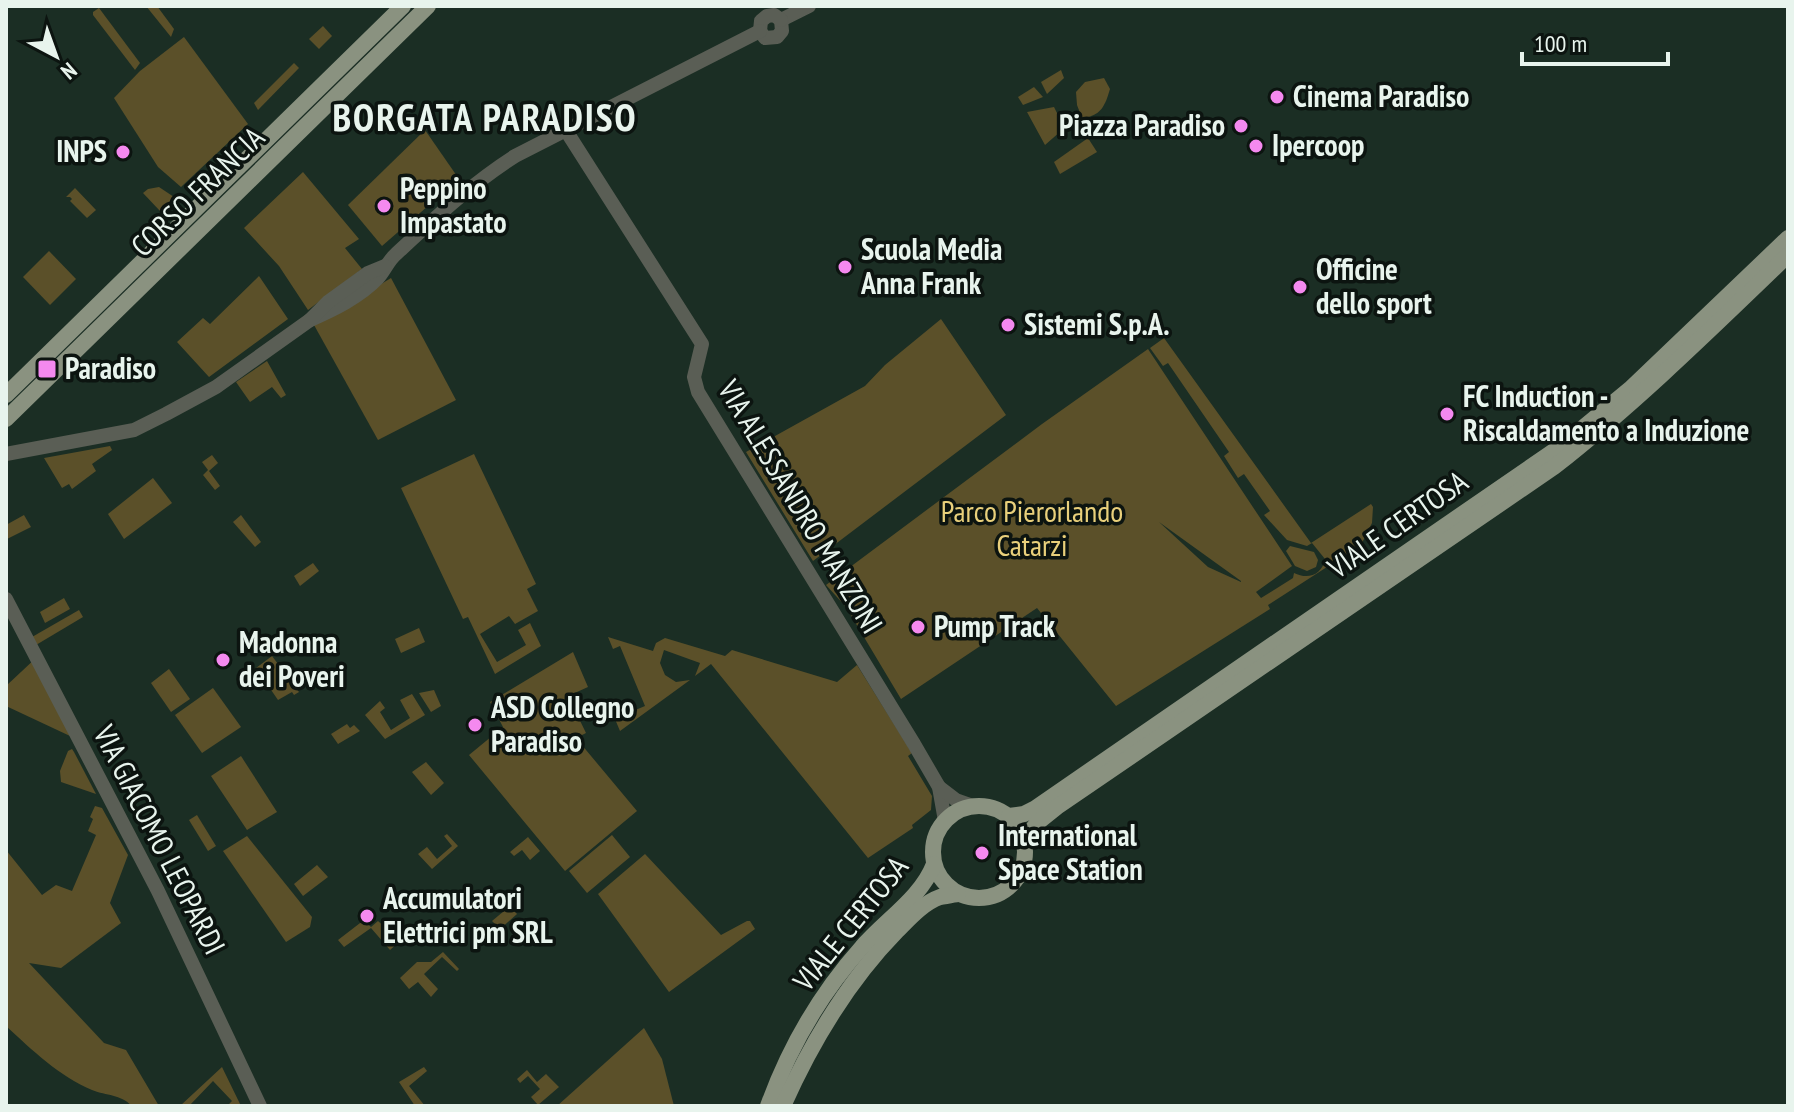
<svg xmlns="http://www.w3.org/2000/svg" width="1794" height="1112" font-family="'PT Sans Narrow',sans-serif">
	<rect width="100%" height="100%" fill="#1b2e24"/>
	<g fill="#5b5029" fill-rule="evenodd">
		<polygon points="146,6 157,6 174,29 171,37"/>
		<polygon points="99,8 140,63 135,70 93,15 93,12"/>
		<polygon points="323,26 332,36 319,49 309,39"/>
		<polygon points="184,37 248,124 181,187 158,167 114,98 140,71"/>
		<polygon points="294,63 299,68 258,110 254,103"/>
		<polygon points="1061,70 1064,78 1047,94 1041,82"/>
		<path d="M 1104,78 L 1110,89 C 1105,106 1101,116 1082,118 L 1077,105 L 1076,92 L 1085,82 Z"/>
		<polygon points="1034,87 1043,97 1023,105 1018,97"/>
		<polygon points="1054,107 1057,113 1068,118 1069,124 1045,145 1027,112"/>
		<polygon points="425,130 459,179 382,246 348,205"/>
		<polygon points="1088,138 1097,152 1060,174 1054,162"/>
		<polygon points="303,172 359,239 345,248 362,269 308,310 279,266 244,228"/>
		<polygon points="159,187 174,197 160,211 143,193 148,189"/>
		<polygon points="75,188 96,210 87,218 70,201 72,199 70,197 66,197"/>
		<polygon points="49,251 76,279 50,305 23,277"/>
		<polygon points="259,276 288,319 209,377 177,342 203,318 210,324"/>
		<polygon points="391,278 456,400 378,440 314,325"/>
		<polygon points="941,319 1006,415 813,561 746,452 865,386 885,365"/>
		<path d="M 1164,338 L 1311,543 L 1371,504 L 1373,507 L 1372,523 L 1361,545 L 1268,605 L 1270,609 L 1116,706 L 1037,608 L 901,699 L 846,607 L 826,585 L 1042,424 L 1148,349 L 1292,566 L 1256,592 L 1261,598 L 1293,578 L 1294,573 C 1308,580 1322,575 1325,559 L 1312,543 L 1307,546 L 1287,540 L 1264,515 L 1270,511 L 1244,474 L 1238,478 L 1224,456 L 1229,452 L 1168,363 L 1163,366 L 1150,348 ZM 1159,522 L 1241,581 L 1241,582 L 1208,567 Z"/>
		<polygon points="267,361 286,395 281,398 272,387 250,402 236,382"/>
		<polygon points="110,446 112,450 92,464 96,471 72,489 69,484 62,488 44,458"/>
		<polygon points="474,454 536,584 527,589 538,611 515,624 509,616 480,634 497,662 526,645 518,630 530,623 541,646 495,674 468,617 463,619 401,488"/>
		<polygon points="212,455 218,463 209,471 220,486 215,490 203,475 208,470 202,462"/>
		<polygon points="153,478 172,503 124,539 108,514"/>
		<polygon points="24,515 31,527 7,539 6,525"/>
		<polygon points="241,515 261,542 255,547 233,522"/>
		<polygon points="1290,546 1314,552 1318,560 1316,567 1307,571 1295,566 1286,551"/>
		<polygon points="313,563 319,571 300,586 294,576"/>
		<polygon points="64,598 70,609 45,623 40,612"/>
		<polygon points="79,610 83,617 36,645 32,637"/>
		<polygon points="419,628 425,642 401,653 395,639"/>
		<polygon points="608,637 653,651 656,643 665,638 725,656 732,650 837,682 857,665 912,753 908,756 932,796 931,810 912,825 913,828 868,858 711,664 695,676 700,663 664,650 660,663 665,675 676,682 690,680 620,731 612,712 618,710 621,716 645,706 620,646 613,649"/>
		<polygon points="573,652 588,687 568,696 586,733 576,738 637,811 565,871 469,755 503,727 490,702"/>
		<polygon points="272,656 299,692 294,695 292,692 278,700 256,668"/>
		<polygon points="37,657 70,736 6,706 6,686"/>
		<polygon points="169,669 190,699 171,712 151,683"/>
		<polygon points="213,688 241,727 202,753 175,715"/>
		<polygon points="434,690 441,706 431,712 419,693"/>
		<polygon points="412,694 425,715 385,739 365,715 380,701 385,708 380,712 391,730 410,718 400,700"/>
		<polygon points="347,724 350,728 354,725 360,731 338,744 331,734"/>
		<polygon points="72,749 74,752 96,794 61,782 60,771 68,751"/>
		<polygon points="241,756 277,812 247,830 211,776"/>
		<polygon points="426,762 444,783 431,795 412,772"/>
		<path d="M 95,806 L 102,808 L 128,855 L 110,903 L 121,923 L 61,968 L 29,963 L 104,1043 L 126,1050 L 159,1106 L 132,1106 C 120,1094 107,1096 92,1090 C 59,1076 32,1050 6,1026 L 6,850 L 42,895 L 56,885 L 72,891 L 96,835 L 88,831 L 93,819 L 90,817 Z"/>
		<polygon points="197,815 216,846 208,851 189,820"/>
		<polygon points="447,834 458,846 432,869 418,854 427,847 437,859 452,846 444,836"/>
		<polygon points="612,835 630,857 587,893 569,871"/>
		<polygon points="247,836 312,917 310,927 286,942 223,851"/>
		<polygon points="528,837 540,851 530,860 522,850 514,856 510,852"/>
		<polygon points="645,854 721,935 747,921 750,921 755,929 669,992 598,894"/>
		<polygon points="317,865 328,877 303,896 294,884"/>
		<polygon points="510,906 517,914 500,929 492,921"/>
		<polygon points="364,920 371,927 378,921 400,941 390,950 371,928 344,947 338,940"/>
		<polygon points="443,952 459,969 457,971 442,957 424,974 438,989 431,997 418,982 409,989 400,978 417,962 431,962"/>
		<polygon points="644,1028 662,1059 674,1106 557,1106"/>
		<polygon points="222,1067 241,1106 227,1106 232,1101 213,1081 189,1106 180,1106"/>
		<polygon points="424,1067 427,1071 409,1086 425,1106 415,1106 399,1082"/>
		<polygon points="527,1070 537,1082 546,1074 559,1087 538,1105 531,1097 540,1089 528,1076 520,1083 517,1079"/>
	</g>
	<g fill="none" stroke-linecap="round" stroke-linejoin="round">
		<g stroke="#5a5e55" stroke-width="14">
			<polyline points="781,20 809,6"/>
			<polyline points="760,31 765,38 777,37 782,31 781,20"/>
			<polyline points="760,31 761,21 767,16 774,15 781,20"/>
			<polyline points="565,129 702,344 694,377 698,392 914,744 939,787 945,821"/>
			<path d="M 310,320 C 333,310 360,297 378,278 C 385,270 388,261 396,254 C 434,219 471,184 515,156 L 760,31"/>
			<polyline points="6,454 134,430 166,414 216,387 310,320 328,302 368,273 385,266"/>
			<polyline points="6,599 158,891 260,1106"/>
			<polyline points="939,787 956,800 973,806"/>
		</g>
		<g stroke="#8a9280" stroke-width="16">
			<polyline points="6,395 403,6"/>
			<polyline points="6,419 428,6"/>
			<circle cx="979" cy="852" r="46"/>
			<polyline points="1009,816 1024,814 1034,809 1561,446 1630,389 1788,238"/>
			<path d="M 1024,840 L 1037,823 L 1057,807 L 1554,467 C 1637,402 1712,328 1788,255"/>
			<path d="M 768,1106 C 789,1048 821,993 862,947 C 885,920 921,898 934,864"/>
			<path d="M 783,1106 C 812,1041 847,982 897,931 C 909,919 923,903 940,897 C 946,896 953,895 958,894"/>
		</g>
	</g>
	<g fill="#f489ef" stroke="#0c1410" stroke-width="3">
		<circle cx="1277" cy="97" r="8"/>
		<circle cx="1241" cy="126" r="8"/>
		<circle cx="1256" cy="146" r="8"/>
		<circle cx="123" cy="152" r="8"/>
		<circle cx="384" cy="206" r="8"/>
		<circle cx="845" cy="267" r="8"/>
		<circle cx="1300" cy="287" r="8"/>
		<circle cx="1008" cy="325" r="8"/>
		<rect x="37" y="359" width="20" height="20" rx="4"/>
		<circle cx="1447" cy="414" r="8"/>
		<circle cx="918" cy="627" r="8"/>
		<circle cx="223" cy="660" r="8"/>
		<circle cx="475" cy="725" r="8"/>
		<circle cx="982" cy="853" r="8"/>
		<circle cx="367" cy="916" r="8"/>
	</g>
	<g text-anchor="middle" stroke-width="7" stroke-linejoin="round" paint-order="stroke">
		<g font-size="30" font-weight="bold" fill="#e8f4ed" stroke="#0c1410" text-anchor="start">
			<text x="1293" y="107">Cinema Paradiso</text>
			<text x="1225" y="136" text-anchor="end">Piazza Paradiso</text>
			<text x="1272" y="156">Ipercoop</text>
			<text x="107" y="162" text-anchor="end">INPS</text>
			<text x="400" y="199">Peppino<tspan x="400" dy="34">Impastato</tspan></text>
			<text x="861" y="260">Scuola Media<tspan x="861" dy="34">Anna Frank</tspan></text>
			<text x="1316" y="280">Officine<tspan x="1316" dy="34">dello sport</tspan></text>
			<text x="1024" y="335">Sistemi S.p.A.</text>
			<text x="65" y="379">Paradiso</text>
			<text x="1463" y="407">FC Induction -<tspan x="1463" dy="34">Riscaldamento a Induzione</tspan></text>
			<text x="934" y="637">Pump Track</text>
			<text x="239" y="653">Madonna<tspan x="239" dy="34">dei Poveri</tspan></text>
			<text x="491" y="718">ASD Collegno<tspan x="491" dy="34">Paradiso</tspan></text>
			<text x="998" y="846">International<tspan x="998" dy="34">Space Station</tspan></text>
			<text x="383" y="909">Accumulatori<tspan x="383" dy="34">Elettrici pm SRL</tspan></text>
		</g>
		<g font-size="30" fill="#e8f4ed" stroke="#0c1410">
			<text transform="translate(198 192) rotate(-44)" y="10">CORSO FRANCIA</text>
			<text transform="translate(800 507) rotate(59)" y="10">VIA ALESSANDRO MANZONI</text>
			<text transform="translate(1398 525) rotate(-35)" y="10">VIALE CERTOSA</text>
			<text transform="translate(159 840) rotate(63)" y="10">VIA GIACOMO LEOPARDI</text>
			<text transform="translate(851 924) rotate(-51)" y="10">VIALE CERTOSA</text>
		</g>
		<g font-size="30" fill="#e9d07b" stroke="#0c1410">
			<text x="1032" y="522">Parco Pierorlando<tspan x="1032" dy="34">Catarzi</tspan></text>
		</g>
		<g font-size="38" font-weight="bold" letter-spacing="2" fill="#e8f4ed" stroke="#0c1410">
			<text x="485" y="131">BORGATA PARADISO</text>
		</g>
	</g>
	<rect width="1794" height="1112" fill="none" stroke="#e8f4ed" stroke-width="16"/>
	<g transform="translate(56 56) rotate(139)" stroke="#0c1410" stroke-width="6" paint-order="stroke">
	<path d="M0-6L14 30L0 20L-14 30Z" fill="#e8f4ed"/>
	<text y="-12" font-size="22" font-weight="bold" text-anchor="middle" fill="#e8f4ed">N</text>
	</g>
	<path d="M1522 52v12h146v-12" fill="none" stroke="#e8f4ed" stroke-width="4"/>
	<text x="1534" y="52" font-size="24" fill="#e8f4ed" stroke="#0c1410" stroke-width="6" paint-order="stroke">100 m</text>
</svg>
